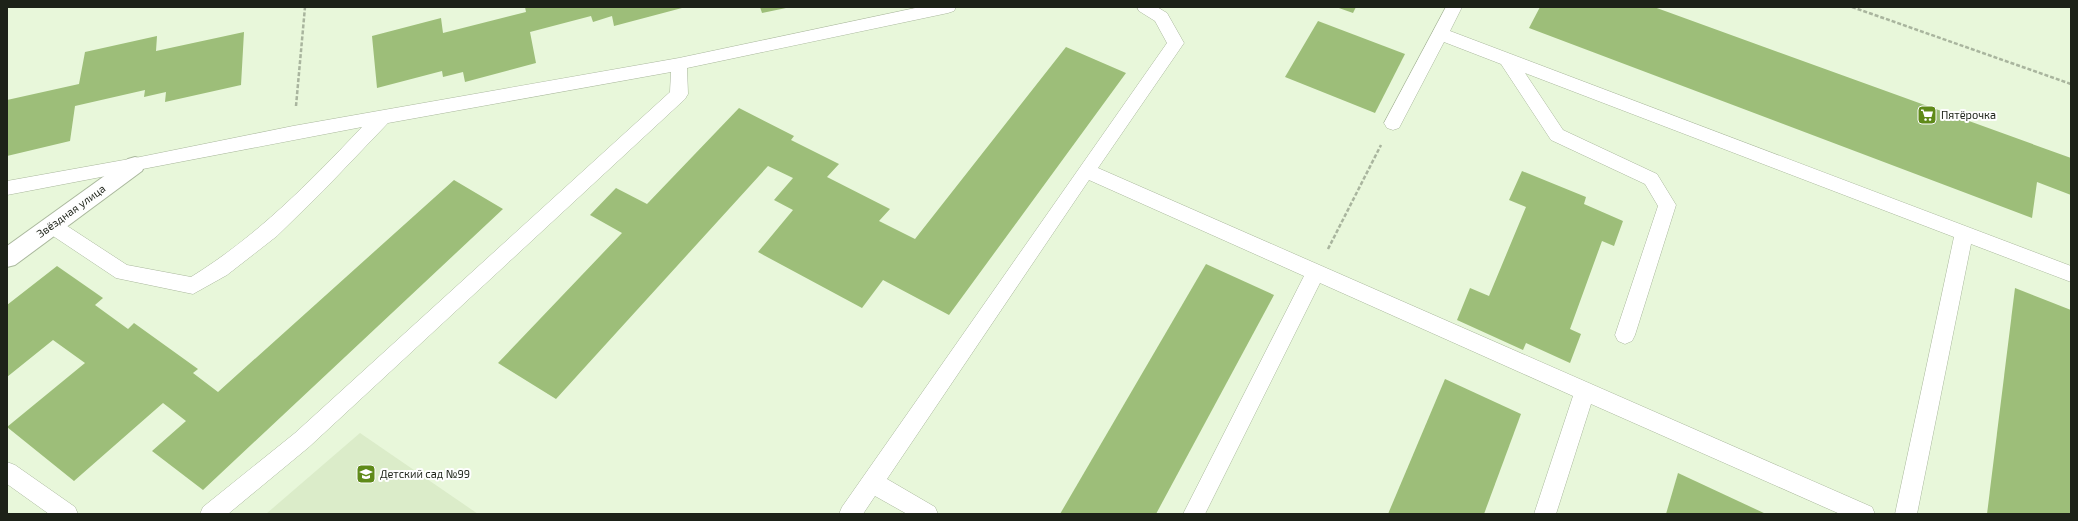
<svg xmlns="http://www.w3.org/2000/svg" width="2078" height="521" font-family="'Exo 2',sans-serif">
	<rect width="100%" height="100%" fill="#e8f7da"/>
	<polygon fill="#dbecc9" points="360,433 478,514 266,514"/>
	<g fill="#9dbe79">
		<polygon points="525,7 682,8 614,26 612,16 593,22 591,16 530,32 536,63 465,82 463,72 443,77 442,71 377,88 372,36 441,18 443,33 526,12"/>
		<polygon points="760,7 786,7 786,8 762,13"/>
		<polygon points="1336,7 1356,7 1353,13"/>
		<polygon points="1540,7 1654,7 2071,158 2071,195 2037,182 2032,218 1529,28"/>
		<polygon points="1318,21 1405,54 1375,113 1285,77"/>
		<polygon points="244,32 241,85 165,102 166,92 144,97 145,90 75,106 70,141 7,156 7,100 79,84 85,52 157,36 156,51"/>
		<polygon points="1066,47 1126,73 949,315 883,280 862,308 758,252 793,210 774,200 793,178 768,166 556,399 498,363 622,233 590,215 616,188 647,204 739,108 794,136 791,140 839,164 827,177 890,209 879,221 915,239"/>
		<polygon points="1522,171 1586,197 1584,204 1623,221 1614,246 1602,241 1570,329 1581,334 1570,363 1526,343 1523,350 1457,320 1470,288 1489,296 1526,207 1509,200"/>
		<polygon points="454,180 503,209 203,490 152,451 186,421 163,403 74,481 7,427 85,363 53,340 7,377 7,305 57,266 103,298 95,305 128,329 134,323 198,369 193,373 218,392"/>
		<polygon points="1206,264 1274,295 1156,514 1060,514"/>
		<polygon points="2015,288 2071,310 2071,514 1987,514"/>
		<polygon points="1445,379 1521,414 1484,514 1388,514"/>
		<polygon points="1678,473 1766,514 1666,514"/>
	</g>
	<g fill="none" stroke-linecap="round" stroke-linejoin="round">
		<g stroke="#aab89d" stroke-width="1">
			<g id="service">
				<path d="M 920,7 L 956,7 L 954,11 L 948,13 L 687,68 L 688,94 L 685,99 L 309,447 L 228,514 L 200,514 L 203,507 L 295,433 L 670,92 L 671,72 L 388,123 L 323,191 L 277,236 L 227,275 L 193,294 L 116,278 L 44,230 L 42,225 L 44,220 L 51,217 L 58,220 L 127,265 L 191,277 C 256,237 309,183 362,127 L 7,195 L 7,181 L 135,158 L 293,126 L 679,58 Z"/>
				<polygon points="1137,7 1157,7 1167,13 1184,43 1098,168 1872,507 1875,514 1840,514 1591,404 1556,514 1534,514 1573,396 1320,283 1205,514 1183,514 1304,276 1089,180 887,479 935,507 938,514 907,514 875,496 863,514 839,514 842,507 1167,43 1155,21 1139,11"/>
				<polygon points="1446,7 1462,7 1450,31 2071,266 2071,282 1971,244 1917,514 1895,514 1954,237 1525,73 1563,130 1657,174 1676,205 1635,335 1632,341 1625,344 1618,341 1615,335 1658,206 1645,184 1551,140 1501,64 1444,42 1399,128 1393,130 1387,128 1384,123"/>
				<polygon points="7,462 15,465 75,507 78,514 49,514 7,484"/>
			</g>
		</g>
		<g stroke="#aab89d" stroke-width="2">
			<polygon id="minor" points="135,157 142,159 145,165 142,171 15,265 7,267 7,246 128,159"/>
		</g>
		<g stroke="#a9b59e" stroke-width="2.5" stroke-dasharray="4 2" stroke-linecap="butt">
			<polyline points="1852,7 2071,84"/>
			<polyline points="296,106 305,7"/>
			<polyline points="1328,249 1381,145"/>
		</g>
		<use href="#service" fill="#fff" fill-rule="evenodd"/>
		<use href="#minor" fill="#fff" fill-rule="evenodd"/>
	</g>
	<defs>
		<g id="supermarket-square" transform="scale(1)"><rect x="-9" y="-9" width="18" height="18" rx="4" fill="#5f8a19" stroke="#fefefe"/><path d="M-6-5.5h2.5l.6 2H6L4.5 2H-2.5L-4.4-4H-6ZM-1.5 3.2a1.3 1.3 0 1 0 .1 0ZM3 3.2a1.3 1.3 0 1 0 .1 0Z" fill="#fff"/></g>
		<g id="school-square" transform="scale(1)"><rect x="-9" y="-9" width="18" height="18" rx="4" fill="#5f8a19" stroke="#fefefe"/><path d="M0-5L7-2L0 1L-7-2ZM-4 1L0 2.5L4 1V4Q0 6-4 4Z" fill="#fff"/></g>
	</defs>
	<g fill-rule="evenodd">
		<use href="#supermarket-square" x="1927" y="115"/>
		<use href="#school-square" x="366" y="474"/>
	</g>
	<g text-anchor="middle" stroke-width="4" stroke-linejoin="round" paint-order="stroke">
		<g font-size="11" fill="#1d2218" stroke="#fefefe" text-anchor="start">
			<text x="1941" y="119">Пятёрочка</text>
			<text x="380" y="478">Детский сад №99</text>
		</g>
		<g font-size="11" fill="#1d2218" stroke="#fefefe">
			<text transform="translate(71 211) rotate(-36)" y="4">Звёздная улица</text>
		</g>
	</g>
	<rect width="2078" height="521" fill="none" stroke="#1d2218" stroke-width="16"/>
</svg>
